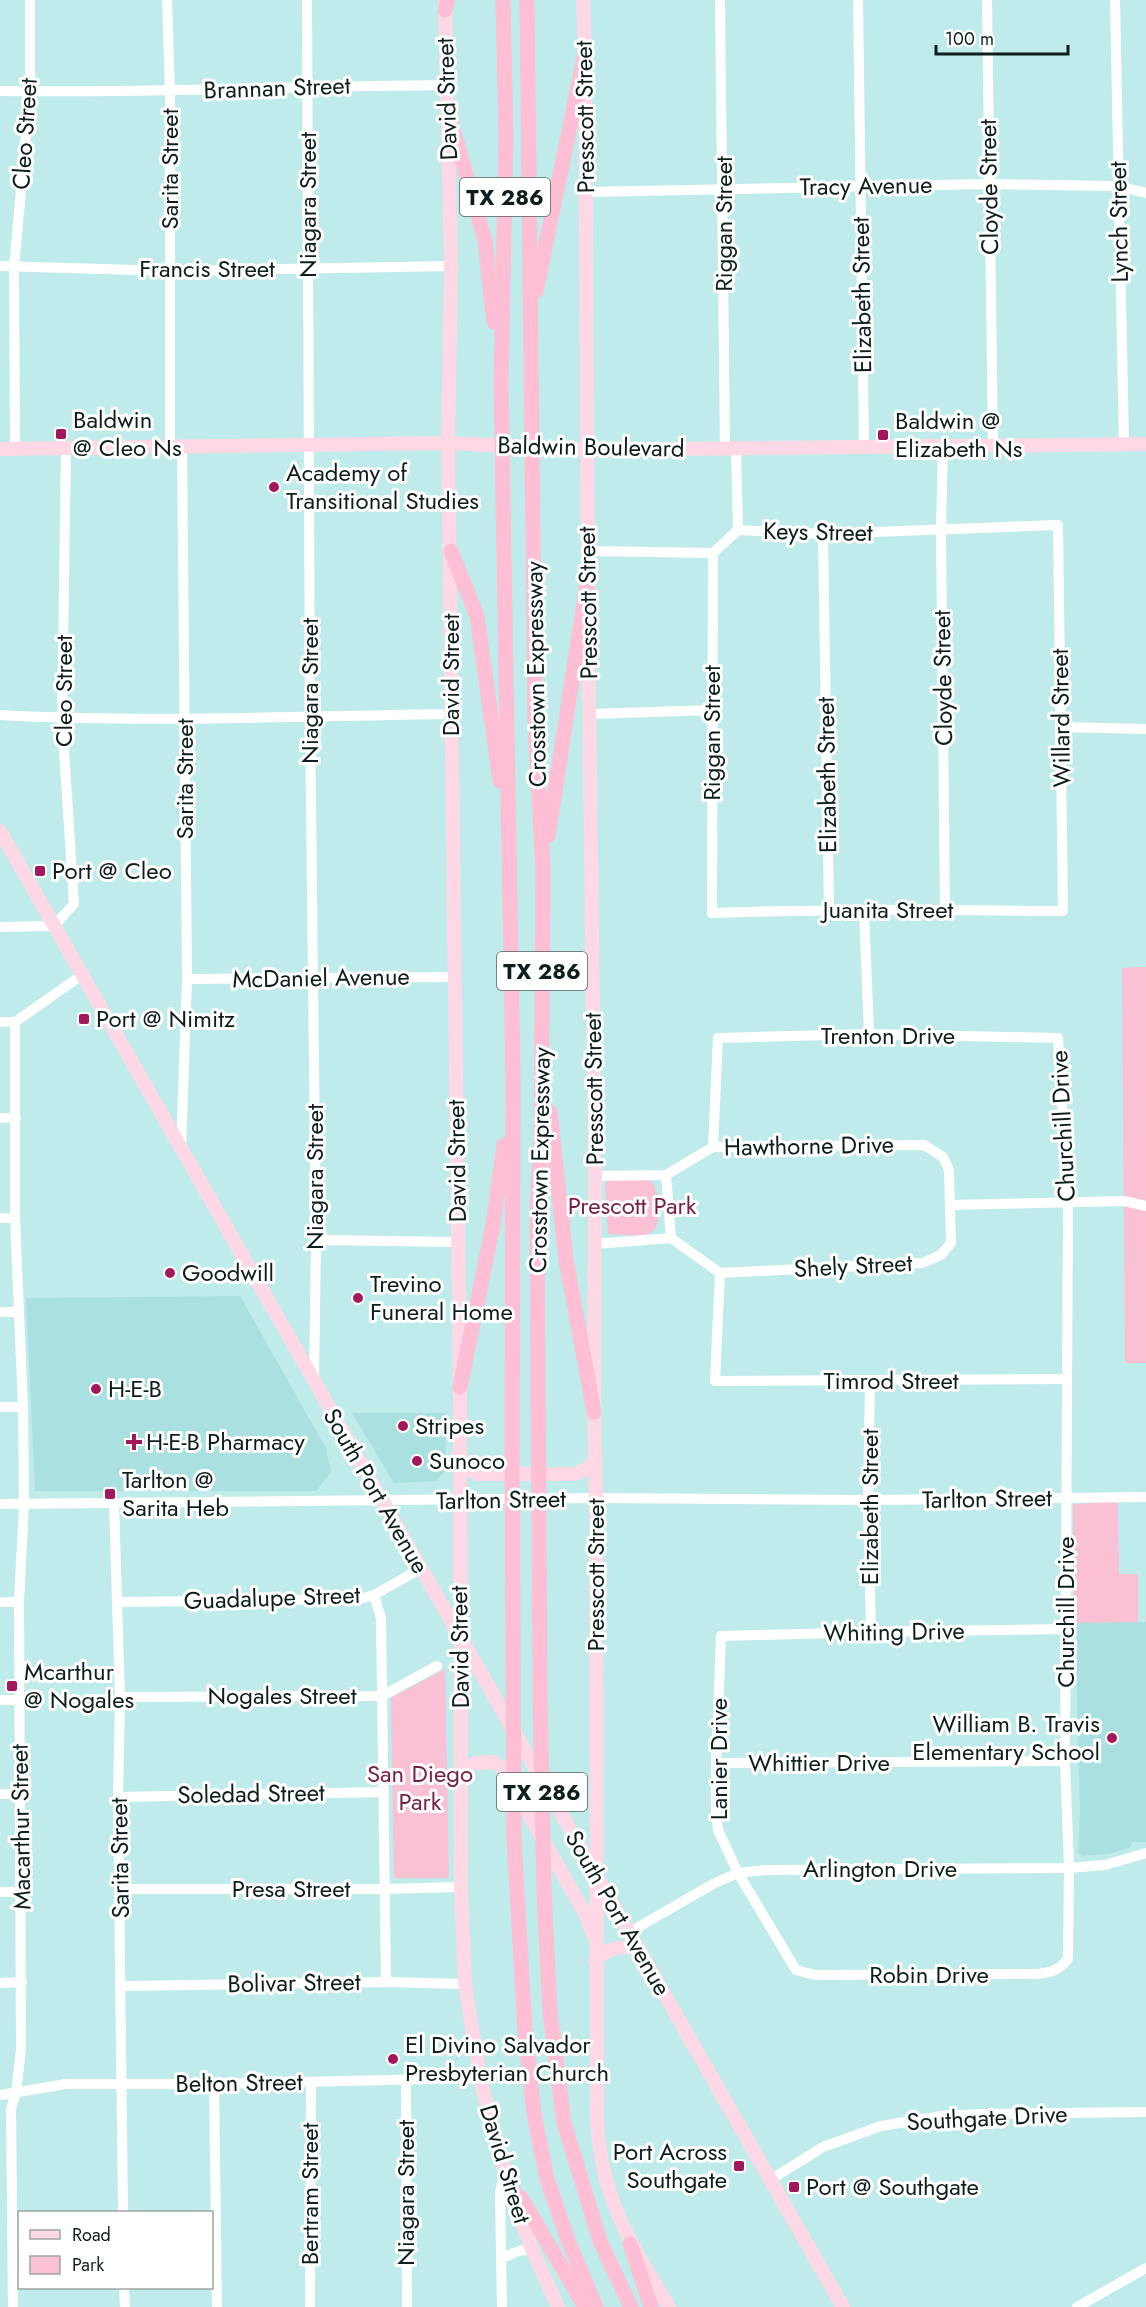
<svg xmlns="http://www.w3.org/2000/svg" width="1146" height="2307" font-family="Jost,sans-serif">
	<rect width="100%" height="100%" fill="#bfebeb"/>
	<g fill="#abe0e0">
		<polygon points="240,1296 326,1448 331,1472 316,1491 35,1491 26,1298"/>
		<polygon points="352,1413 445,1413 446,1470 436,1481 394,1483"/>
		<polygon points="1146,1622 1146,1842 1132,1842 1131,1847 1109,1854 1082,1856 1078,1852 1080,1808 1076,1668 1077,1623"/>
	</g>
	<g fill="#fac0d3">
		<polygon points="1146,967 1146,1363 1125,1363 1122,968"/>
		<path d="M 609,1179 L 649,1179 C 660,1186 664,1227 650,1233 C 639,1238 620,1234 608,1234 L 605,1184 Z"/>
		<polygon points="1118,1502 1119,1574 1138,1574 1138,1622 1074,1623 1073,1504"/>
		<polygon points="445,1669 449,1878 394,1878 391,1698"/>
	</g>
	<g fill="none" stroke-linecap="round" stroke-linejoin="round">
		<g stroke="#fff" stroke-width="10">
			<polyline points="167,0 170,91 170,446"/>
			<polyline points="307,0 310,716 316,1240 314,1380"/>
			<polyline points="720,0 725,448"/>
			<polyline points="858,0 864,447"/>
			<polyline points="987,0 993,445"/>
			<polyline points="1115,0 1124,444"/>
			<path d="M 0,91 C 149,93 297,86 446,85"/>
			<polyline points="586,192 988,184 1118,186 1146,193"/>
			<polyline points="0,266 169,271 451,266"/>
			<polyline points="943,446 941,531 945,910"/>
			<polyline points="15,448 14,267 30,91 30,0"/>
			<polyline points="736,448 738,530"/>
			<polyline points="823,534 829,909"/>
			<path d="M 588,551 L 713,553 L 738,530 L 823,534 L 1058,525 L 1063,911 C 946,910 829,909 712,913 L 713,553"/>
			<polyline points="590,714 712,710"/>
			<path d="M 0,715 C 150,723 301,716 451,714"/>
			<polyline points="1061,727 1146,729"/>
			<polyline points="864,911 869,1034"/>
			<polyline points="0,927 54,926 74,904 62,718 66,448"/>
			<polyline points="187,979 455,977"/>
			<polyline points="0,1022 15,1022 82,975"/>
			<polyline points="0,1118 16,1118"/>
			<path d="M 713,1147 L 718,1038 L 869,1034 L 1058,1038 L 1068,1203 L 1065,1761 L 1069,1868 L 1068,1959 C 1058,1971 1050,1973 1035,1974 L 815,1975 L 796,1970 L 738,1873 L 718,1830 L 716,1812 L 716,1763 L 721,1636 L 871,1632 L 1067,1629"/>
			<polyline points="181,1148 187,979 182,446"/>
			<polyline points="666,1175 671,1238"/>
			<polyline points="950,1205 1124,1201 1146,1206"/>
			<polyline points="0,1218 15,1218"/>
			<polyline points="316,1240 458,1242"/>
			<polyline points="595,1244 671,1238 720,1273 922,1263 941,1255 951,1243 949,1170 943,1157 924,1145 713,1147 666,1175 595,1176"/>
			<polyline points="720,1273 715,1381 1067,1379"/>
			<polyline points="0,1312 18,1312"/>
			<polyline points="870,1382 868,1500 871,1632"/>
			<polyline points="0,1407 23,1407"/>
			<polyline points="114,1503 120,1697 118,1797 123,2212"/>
			<polyline points="0,1504 596,1498 868,1500 1146,1497"/>
			<polyline points="374,1595 381,1618 386,1982"/>
			<polyline points="0,1602 19,1602"/>
			<polyline points="117,1602 360,1599 374,1595 420,1569"/>
			<polyline points="120,1697 382,1696 437,1666"/>
			<polyline points="0,1700 19,1700"/>
			<polyline points="716,1763 1065,1761"/>
			<polyline points="0,1794 20,1794"/>
			<polyline points="118,1797 384,1792"/>
			<polyline points="120,1889 384,1889 461,1887"/>
			<polyline points="0,1892 22,1892"/>
			<polyline points="628,1933 713,1884 738,1873 767,1870 1069,1868 1105,1865 1146,1853"/>
			<polyline points="0,1983 22,1982"/>
			<polyline points="122,1986 386,1982 465,1984"/>
			<polyline points="406,2080 407,2307"/>
			<polyline points="214,2084 217,2307"/>
			<polyline points="0,2095 66,2084 214,2084 480,2078"/>
			<polyline points="770,2180 823,2147 881,2126 942,2116 979,2114 1146,2112"/>
			<polyline points="502,2258 519,2251 532,2249"/>
			<polyline points="124,2288 125,2307"/>
			<polyline points="13,2307 11,2109 16,2093 21,2049 19,1602 24,1504 23,1407 15,1218 15,1022"/>
			<polyline points="310,2307 311,2082"/>
			<polyline points="502,2307 500,2193 504,2173"/>
			<polyline points="1077,2307 1146,2268"/>
		</g>
		<g stroke="#fed8e5" stroke-width="14">
			<polyline points="445,0 451,266 448,443 460,1387 461,1887 465,1984 480,2078 509,2188 532,2249 558,2307"/>
			<polyline points="583,0 585,53 588,587"/>
			<polyline points="0,449 448,443 587,450 1146,444"/>
			<path d="M 588,607 L 595,1176 L 594,1412 L 596,1498 L 597,2124 C 603,2202 630,2242 669,2307"/>
			<polyline points="0,831 843,2307"/>
			<polyline points="458,1456 465,1467 477,1474 575,1474 588,1468 594,1460"/>
			<polyline points="462,1774 475,1763 494,1762 502,1768 586,1915 593,1934"/>
			<path d="M 595,1961 C 608,1947 618,1947 636,1947"/>
		</g>
		<g stroke="#febed3" stroke-width="15">
			<polyline points="503,0 506,136 501,382 513,1081 512,1453 514,1838 525,2031 534,2114 547,2179 569,2243 596,2307"/>
			<polyline points="527,0 535,723 543,869 541,1137 537,1215 540,1693 544,1891 550,2012 564,2123 600,2241 631,2307"/>
			<polyline points="445,10 447,0"/>
			<polyline points="449,115 485,241 494,322"/>
			<polyline points="536,291 585,53"/>
			<polyline points="451,551 477,616 500,781"/>
			<polyline points="548,836 588,577"/>
			<polyline points="550,1112 566,1260 594,1412"/>
			<polyline points="460,1387 493,1225 504,1145"/>
			<polyline points="509,2188 522,2199 585,2307"/>
			<polyline points="630,2244 651,2307"/>
		</g>
	</g>
	<g fill="#a3175d" stroke="#fff" stroke-width="2">
		<rect x="55" y="428" width="12" height="12" rx="3"/>
		<rect x="877" y="429" width="12" height="12" rx="3"/>
		<circle cx="274" cy="487" r="6"/>
		<rect x="34" y="865" width="12" height="12" rx="3"/>
		<rect x="78" y="1013" width="12" height="12" rx="3"/>
		<circle cx="170" cy="1273" r="6"/>
		<circle cx="358" cy="1298" r="6"/>
		<circle cx="96" cy="1389" r="6"/>
		<circle cx="403" cy="1426" r="6"/>
		<path d="M131 1433h6v6h6v6h-6v6h-6v-6h-6v-6h6z"/>
		<circle cx="417" cy="1461" r="6"/>
		<rect x="104" y="1488" width="12" height="12" rx="3"/>
		<rect x="6" y="1680" width="12" height="12" rx="3"/>
		<circle cx="1112" cy="1738" r="6"/>
		<circle cx="393" cy="2059" r="6"/>
		<rect x="733" y="2160" width="12" height="12" rx="3"/>
		<rect x="788" y="2181" width="12" height="12" rx="3"/>
	</g>
	<g text-anchor="middle" stroke-width="6" stroke-linejoin="round" paint-order="stroke">
		<g fill="#fff" stroke="#566262" stroke-width="1.5">
			<rect x="460" y="178" width="90" height="38" rx="4.5"/>
			<rect x="497" y="952" width="90" height="38" rx="4.5"/>
			<rect x="497" y="1773" width="90" height="38" rx="4.5"/>
		</g>
		<g font-size="22" font-weight="bold" fill="#0e1e1f">
			<text x="505" y="205">TX 286</text>
			<text x="542" y="979">TX 286</text>
			<text x="542" y="1800">TX 286</text>
		</g>
		<g font-size="24" fill="#0e1e1f" stroke="#fff">
			<text transform="translate(277 88) rotate(-2)" y="8">Brannan Street</text>
			<text transform="translate(447 99) rotate(-92)" y="8">David Street</text>
			<text transform="translate(585 117) rotate(-91)" y="8">Presscott Street</text>
			<text transform="translate(25 134) rotate(-86)" y="8">Cleo Street</text>
			<text transform="translate(170 169) rotate(-90)" y="8">Sarita Street</text>
			<text transform="translate(866 186) rotate(-1)" y="8">Tracy Avenue</text>
			<text transform="translate(989 187) rotate(-91)" y="8">Cloyde Street</text>
			<text transform="translate(308 205) rotate(-90)" y="8">Niagara Street</text>
			<text transform="translate(1119 222) rotate(-91)" y="8">Lynch Street</text>
			<text transform="translate(724 224) rotate(-90)" y="8">Riggan Street</text>
			<text x="207" y="277">Francis Street</text>
			<text transform="translate(862 295) rotate(-91)" y="8">Elizabeth Street</text>
			<text transform="translate(591 447) rotate(1)" y="8">Baldwin Boulevard</text>
			<text transform="translate(818 532) rotate(1)" y="8">Keys Street</text>
			<text transform="translate(588 603) rotate(-91)" y="8">Presscott Street</text>
			<text transform="translate(536 674) rotate(-91)" y="8">Crosstown Expressway</text>
			<text transform="translate(451 675) rotate(-90)" y="8">David Street</text>
			<text transform="translate(943 678) rotate(-91)" y="8">Cloyde Street</text>
			<text transform="translate(64 691) rotate(-90)" y="8">Cleo Street</text>
			<text transform="translate(310 691) rotate(-90)" y="8">Niagara Street</text>
			<text transform="translate(1061 718) rotate(-91)" y="8">Willard Street</text>
			<text transform="translate(712 733) rotate(-90)" y="8">Riggan Street</text>
			<text transform="translate(827 775) rotate(-91)" y="8">Elizabeth Street</text>
			<text transform="translate(185 779) rotate(-90)" y="8">Sarita Street</text>
			<text x="888" y="918">Juanita Street</text>
			<text transform="translate(321 978) rotate(-1)" y="8">McDaniel Avenue</text>
			<text x="888" y="1044">Trenton Drive</text>
			<text transform="translate(594 1089) rotate(-91)" y="8">Presscott Street</text>
			<text transform="translate(1063 1126) rotate(-93)" y="8">Churchill Drive</text>
			<text transform="translate(809 1146) rotate(-1)" y="8">Hawthorne Drive</text>
			<text transform="translate(540 1160) rotate(-89)" y="8">Crosstown Expressway</text>
			<text transform="translate(457 1161) rotate(-91)" y="8">David Street</text>
			<text transform="translate(315 1177) rotate(-90)" y="8">Niagara Street</text>
			<text transform="translate(853 1266) rotate(-3)" y="8">Shely Street</text>
			<text x="891" y="1389">Timrod Street</text>
			<text transform="translate(376 1491) rotate(60)" y="8">South Port Avenue</text>
			<text transform="translate(987 1499) rotate(-1)" y="8">Tarlton Street</text>
			<text transform="translate(501 1500) rotate(-1)" y="8">Tarlton Street</text>
			<text transform="translate(870 1507) rotate(-90)" y="8">Elizabeth Street</text>
			<text transform="translate(596 1575) rotate(-90)" y="8">Presscott Street</text>
			<text transform="translate(272 1598) rotate(-2)" y="8">Guadalupe Street</text>
			<text transform="translate(1066 1612) rotate(-90)" y="8">Churchill Drive</text>
			<text transform="translate(894 1632) rotate(-1)" y="8">Whiting Drive</text>
			<text transform="translate(460 1647) rotate(-91)" y="8">David Street</text>
			<text x="282" y="1704">Nogales Street</text>
			<text transform="translate(719 1759) rotate(-90)" y="8">Lanier Drive</text>
			<text x="819" y="1771">Whittier Drive</text>
			<text transform="translate(251 1794) rotate(-1)" y="8">Soledad Street</text>
			<text transform="translate(21 1827) rotate(-91)" y="8">Macarthur Street</text>
			<text transform="translate(120 1858) rotate(-91)" y="8">Sarita Street</text>
			<text x="880" y="1877">Arlington Drive</text>
			<text x="291" y="1897">Presa Street</text>
			<text transform="translate(618 1913) rotate(60)" y="8">South Port Avenue</text>
			<text x="929" y="1983">Robin Drive</text>
			<text transform="translate(294 1983) rotate(-1)" y="8">Bolivar Street</text>
			<text transform="translate(239 2083) rotate(-1)" y="8">Belton Street</text>
			<text transform="translate(987 2118) rotate(-3)" y="8">Southgate Drive</text>
			<text transform="translate(505 2164) rotate(73)" y="8">David Street</text>
			<text transform="translate(406 2193) rotate(-90)" y="8">Niagara Street</text>
			<text transform="translate(310 2194) rotate(-90)" y="8">Bertram Street</text>
		</g>
		<g font-size="24" fill="#0e1e1f" stroke="#fff" text-anchor="start">
			<text x="73" y="428">Baldwin<tspan x="73" dy="28">@ Cleo Ns</tspan></text>
			<text x="895" y="429">Baldwin @<tspan x="895" dy="28">Elizabeth Ns</tspan></text>
			<text x="286" y="481">Academy of<tspan x="286" dy="28">Transitional Studies</tspan></text>
			<text x="52" y="879">Port @ Cleo</text>
			<text x="96" y="1027">Port @ Nimitz</text>
			<text x="182" y="1281">Goodwill</text>
			<text x="370" y="1292">Trevino<tspan x="370" dy="28">Funeral Home</tspan></text>
			<text x="108" y="1397">H-E-B</text>
			<text x="415" y="1434">Stripes</text>
			<text x="146" y="1450">H-E-B Pharmacy</text>
			<text x="429" y="1469">Sunoco</text>
			<text x="122" y="1488">Tarlton @<tspan x="122" dy="28">Sarita Heb</tspan></text>
			<text x="24" y="1680">Mcarthur<tspan x="24" dy="28">@ Nogales</tspan></text>
			<text x="1100" y="1732" text-anchor="end">William B. Travis<tspan x="1100" dy="28">Elementary School</tspan></text>
			<text x="405" y="2053">El Divino Salvador<tspan x="405" dy="28">Presbyterian Church</tspan></text>
			<text x="727" y="2160" text-anchor="end">Port Across<tspan x="727" dy="28">Southgate</tspan></text>
			<text x="806" y="2195">Port @ Southgate</text>
		</g>
		<g font-size="24" fill="#772047" stroke="#fff">
			<text x="632" y="1214">Prescott Park</text>
			<text x="420" y="1782">San Diego<tspan x="420" dy="28">Park</tspan></text>
		</g>
	</g>
	<rect x="18" y="2211" width="195" height="78" fill="#ffffff" stroke="#9fa5a5" stroke-width="1.5"/>
	<rect x="30" y="2230" width="30" height="9" fill="#fed8e5" stroke="#9fa5a5" stroke-width="1.5"/>
	<text x="72" y="2241" font-size="18" fill="#0e1e1f">Road</text>
	<rect x="30" y="2256" width="30" height="18" fill="#fac0d3" stroke="#9fa5a5" stroke-width="1.5"/>
	<text x="72" y="2271" font-size="18" fill="#0e1e1f">Park</text>
	<path d="M936 45v9h132v-9" fill="none" stroke="#0e1e1f" stroke-width="3"/>
	<text x="945" y="45" font-size="18" fill="#0e1e1f" stroke="#ffffff" stroke-width="4.5" paint-order="stroke">100 m</text>
</svg>
